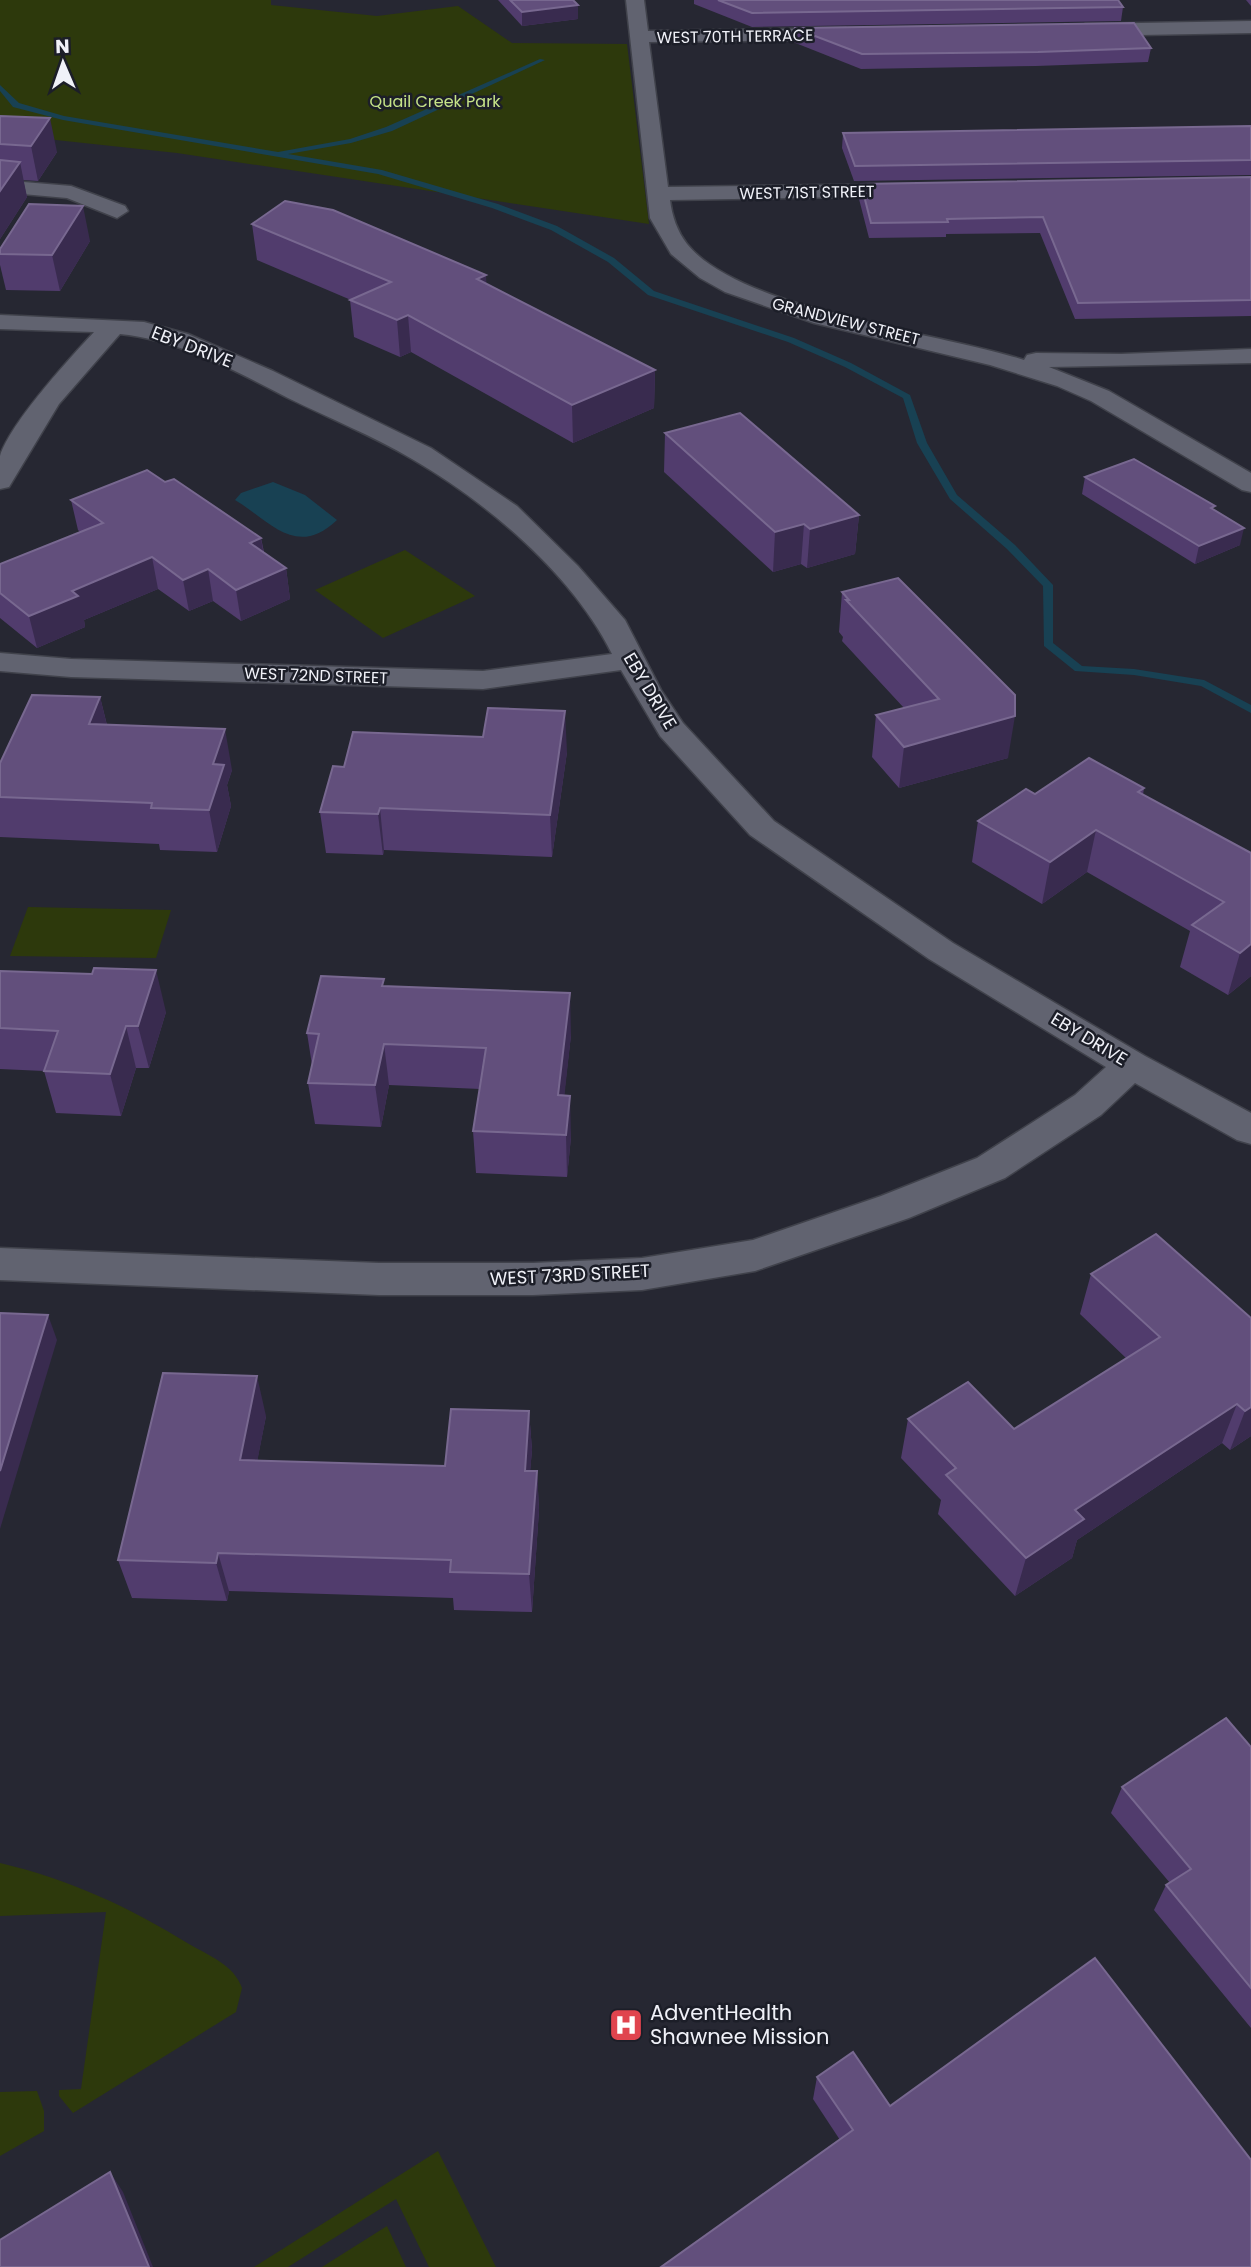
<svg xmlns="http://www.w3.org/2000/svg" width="1251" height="2267" font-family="Poppins,sans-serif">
	<rect width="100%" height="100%" fill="#262732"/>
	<g fill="#2d390c">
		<polygon points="0,0 271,0 271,5 377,16 458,6 512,43 627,44 649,224 177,153 0,134"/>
		<polygon points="405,550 475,596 383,638 315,590"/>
		<polygon points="28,907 171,910 156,958 10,956"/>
		<path d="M 0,1863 C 69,1879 129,1907 189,1944 C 210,1956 234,1965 242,1988 L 236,2012 L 73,2113 L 59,2096 L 59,2090 L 81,2089 L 106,1912 L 0,1916 Z"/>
		<polygon points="37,2091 44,2111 44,2131 0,2156 0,2092"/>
		<polygon points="438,2151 496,2267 429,2267 396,2199 288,2267 254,2267"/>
		<polygon points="387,2226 406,2267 322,2267"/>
	</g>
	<path fill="#184153" d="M 273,482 L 305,495 L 337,520 C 296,559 270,521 235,500 L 241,493 Z"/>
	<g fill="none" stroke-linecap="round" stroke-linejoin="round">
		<polygon fill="#184153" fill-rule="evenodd" points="540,59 545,60 392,131 351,143 288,154 382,170 498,204 557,226 614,258 654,291 794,338 851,363 910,395 927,443 957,495 1015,545 1053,585 1053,643 1082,666 1134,669 1204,680 1251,705 1251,713 1201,686 1134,675 1075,671 1044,646 1043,586 1007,549 950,499 917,443 903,398 845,367 788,342 648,295 608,262 551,230 492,208 378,174 63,120 13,107 0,91 0,85 19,103 64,116 278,152 350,139 386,127"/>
		<g stroke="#40424b" stroke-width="3">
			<g id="minor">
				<path d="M 626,0 L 644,0 L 648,31 L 846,28 L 855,34 L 846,40 L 649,42 L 668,187 L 913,184 L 924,190 L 913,196 L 670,200 C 672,216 677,231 687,244 C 740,310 941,333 1024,360 L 1027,355 L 1036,353 L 1121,354 L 1251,349 L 1251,363 L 1049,367 L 1109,391 L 1251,473 L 1251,492 L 1242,490 L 1091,401 L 1057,386 L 990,365 L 814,323 L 725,292 L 700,278 L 671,254 L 650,218 Z"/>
				<polygon points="1251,21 1251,33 1085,36 1076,30 1085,24"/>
				<polygon points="0,180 71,186 125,206 128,211 117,218 67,198 0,192"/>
				<path d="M 0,315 L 144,322 L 188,334 L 273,371 L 431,448 L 517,506 L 578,566 L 625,620 L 661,690 L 683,723 L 774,821 L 953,943 L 1145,1056 L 1251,1113 L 1251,1144 L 1237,1140 L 1135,1083 L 1101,1115 L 1005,1178 L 909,1218 L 755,1271 L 642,1290 L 533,1295 L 379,1295 L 0,1280 L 0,1248 L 379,1263 L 533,1263 L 642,1258 L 753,1240 L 881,1196 L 977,1158 L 1075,1095 L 1106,1067 L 929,959 L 750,835 L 660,736 L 621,670 L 483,689 L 71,677 L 0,671 L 0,653 L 71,659 L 483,671 L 612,654 C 573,575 488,503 412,459 C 373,436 329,418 288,398 C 236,371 179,340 120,334 L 59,404 L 9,487 L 0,489 C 0,479 0,465 0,456 C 11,422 69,359 94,332 L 0,329 Z"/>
			</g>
		</g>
		<use href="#minor" fill="#616370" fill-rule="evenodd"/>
	</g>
	<g fill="#513c6d">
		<polygon points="498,0 573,0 578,19 522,26"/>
		<polygon points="694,0 1118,0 1123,7 1121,21 752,27 694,4"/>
		<polygon points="1246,0 1251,0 1251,6"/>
		<polygon points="794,28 1151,48 1148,62 1036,66 861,69 793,42"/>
		<polygon points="0,116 57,152 38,181 23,180 27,197 0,239"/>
		<polygon points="1251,126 1251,175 854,181 842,148 843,133"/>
		<polygon points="1251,177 1251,316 1075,319 1040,233 946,234 946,237 869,238 859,199 861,184"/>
		<polygon points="252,224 486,284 655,370 654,408 573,443 411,352 400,357 354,337 350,300 351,300 257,260"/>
		<polygon points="90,241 60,291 6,290 0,265 0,249"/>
		<polygon points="665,433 859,515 855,554 807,568 801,564 773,572 664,472"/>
		<polygon points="1085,477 1214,510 1240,545 1195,564 1082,494"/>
		<polygon points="165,482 261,538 264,552 286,568 290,599 241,621 213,601 189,611 158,589 84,620 85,627 37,648 0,618 0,564 80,532 78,530 71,500"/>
		<polygon points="842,592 1008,758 899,788 872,757 876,715 904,708 842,641 843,637 839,632"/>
		<polygon points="100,697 107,725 232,770 227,785 231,806 217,852 160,850 159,844 0,837 0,763"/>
		<polygon points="567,752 552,857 384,850 383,855 326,853 320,812 344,767"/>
		<polygon points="1144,788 1143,795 1251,853 1251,976 1228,995 1180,967 1190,931 1087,872 1042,904 972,862 978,821 1035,794"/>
		<polygon points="0,971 166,1012 149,1068 136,1068 121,1116 56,1113 44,1071 0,1069"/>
		<polygon points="384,986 571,1035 564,1095 571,1137 567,1177 476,1173 473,1131 480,1089 389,1085 381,1127 315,1124 308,1083 312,1065 307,1033"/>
		<polygon points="1091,1274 1251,1318 1251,1436 1230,1450 1222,1443 1077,1540 1072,1558 1015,1596 938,1514 941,1500 901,1458 908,1419 1014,1429 1126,1358 1080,1314"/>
		<polygon points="529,1411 532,1450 530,1471 537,1471 539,1510 532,1612 454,1610 453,1598 229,1591 227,1601 132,1598 118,1560 266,1416 257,1461 445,1466"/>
		<polygon points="1251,1747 1251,2028 1154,1910 1166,1885 1170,1883 1111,1813 1122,1787"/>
		<polygon points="817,2077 890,2106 840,2140 813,2099"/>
	</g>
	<g fill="#392b4f">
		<polygon points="578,5 578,19 522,26 522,12"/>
		<polygon points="50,118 57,152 38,181 31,146"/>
		<polygon points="20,162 27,197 0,239 0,191"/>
		<polygon points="83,206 90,241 60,291 52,255"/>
		<polygon points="486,275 488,312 477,279"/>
		<polygon points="408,315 411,352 400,357 397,320"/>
		<polygon points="655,370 654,408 573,443 572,405"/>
		<polygon points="859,515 855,554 807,568 810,529"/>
		<polygon points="804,524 801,564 773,572 775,532"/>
		<polygon points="1244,528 1240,545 1195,564 1199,546"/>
		<polygon points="261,538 266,569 250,543"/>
		<polygon points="152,557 158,589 84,620 85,627 37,648 29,616 72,591"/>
		<polygon points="286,568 290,599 241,621 236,590"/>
		<polygon points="208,569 213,601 189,611 183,580"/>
		<polygon points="100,697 110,738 89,724"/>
		<polygon points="565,711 567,752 552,857 550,815"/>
		<polygon points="1015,716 1008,758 899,788 904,747"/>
		<polygon points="225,729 232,770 227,785 231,806 217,852 209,810 213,764"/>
		<polygon points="380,808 384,850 383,855 378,814"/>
		<polygon points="1096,830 1087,872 1042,904 1050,862"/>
		<polygon points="1251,944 1251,976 1228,995 1240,953"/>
		<polygon points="156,970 166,1012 149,1068 138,1026"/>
		<polygon points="570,993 571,1035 560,1137 558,1095"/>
		<polygon points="126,1026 136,1068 121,1116 110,1074"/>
		<polygon points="384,1044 389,1085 381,1127 375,1085"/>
		<polygon points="570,1096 571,1137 567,1177 566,1135"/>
		<polygon points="48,1315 57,1340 0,1529 0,1471"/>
		<polygon points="257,1376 266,1416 250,1499 240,1460"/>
		<polygon points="1237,1404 1222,1443 1077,1540 1072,1558 1015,1596 1026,1558 1075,1510"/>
		<polygon points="1251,1407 1251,1436 1230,1450 1245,1411"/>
		<polygon points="529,1411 532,1450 527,1510 525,1471"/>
		<polygon points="537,1471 539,1510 532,1612 529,1574"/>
		<polygon points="218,1553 229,1591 227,1601 216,1563"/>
		<polygon points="110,2172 123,2192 153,2267 149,2267"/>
	</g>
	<g fill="#624f7c" stroke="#786890" stroke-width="2">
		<polygon points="510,0 573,0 578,5 522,12"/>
		<polygon points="718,0 1118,0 1123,7 752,13"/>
		<polygon points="1134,23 1151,48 1038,52 862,54 794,28"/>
		<polygon points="0,116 50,118 31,146 0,144"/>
		<polygon points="1251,126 1251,160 855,166 843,133"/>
		<polygon points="0,160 20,162 0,191"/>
		<polygon points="1251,177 1251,300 1078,303 1043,217 947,219 948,222 871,223 861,184"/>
		<polygon points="285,201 333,210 486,275 477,279 655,370 572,405 408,315 397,320 350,300 391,282 252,224"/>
		<polygon points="29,204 83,206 52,255 0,254 0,249"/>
		<polygon points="740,413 859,515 810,529 804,524 775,532 665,433"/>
		<polygon points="1134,459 1215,506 1211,508 1244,528 1199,546 1085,477"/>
		<polygon points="147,470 165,482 174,479 261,538 250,543 286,568 236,590 208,569 183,580 152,557 72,591 78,596 29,616 0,593 0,564 103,523 71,500"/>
		<polygon points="898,578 1015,695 1015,716 904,747 876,715 939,699 846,600 849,600 842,592"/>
		<polygon points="32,695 100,697 89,724 225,729 213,764 224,765 209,810 151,808 152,803 0,797 0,763"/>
		<polygon points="488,708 565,711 550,815 380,808 378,814 320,812 333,766 344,767 353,732 483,737"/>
		<polygon points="1089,758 1144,788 1138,792 1251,853 1251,944 1240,953 1192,925 1224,902 1096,830 1050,862 978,821 1026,789 1035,794"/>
		<polygon points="94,968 156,970 138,1026 126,1026 110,1074 44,1071 58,1031 0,1028 0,971 92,974"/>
		<polygon points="321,976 384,979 382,986 570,993 558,1095 570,1096 566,1135 473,1131 486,1048 384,1044 375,1085 308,1083 319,1034 307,1033"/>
		<polygon points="1156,1234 1251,1318 1251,1407 1245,1411 1237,1404 1075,1510 1084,1519 1026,1558 946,1475 956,1468 908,1419 968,1382 1014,1429 1160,1337 1091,1274"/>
		<polygon points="0,1313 48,1315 0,1471"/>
		<polygon points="163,1373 257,1376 240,1460 445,1466 451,1409 529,1411 525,1471 537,1471 529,1574 450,1572 451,1560 218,1553 216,1563 118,1560"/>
		<polygon points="1226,1718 1251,1747 1251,1988 1166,1885 1191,1869 1122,1787"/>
		<polygon points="1095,1958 1251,2160 1251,2267 661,2267 853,2130 817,2077 853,2052 890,2106"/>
		<polygon points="110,2172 149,2267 0,2267 0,2240"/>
	</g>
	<defs>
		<g id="hospital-square" transform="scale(1.75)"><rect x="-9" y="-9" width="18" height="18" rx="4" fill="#e0444e" stroke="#1c1e28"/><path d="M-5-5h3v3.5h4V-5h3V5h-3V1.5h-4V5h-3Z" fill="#fff"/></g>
	</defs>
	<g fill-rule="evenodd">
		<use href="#hospital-square" x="626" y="2025"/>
	</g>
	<g text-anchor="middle" stroke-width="5" stroke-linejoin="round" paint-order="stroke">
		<g font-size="16" fill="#f0f1f8" stroke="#1c1e28">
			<text transform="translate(735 36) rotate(-1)" y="6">WEST 70TH TERRACE</text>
			<text transform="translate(807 192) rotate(-1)" y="6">WEST 71ST STREET</text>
			<text transform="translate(846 321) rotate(14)" y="6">GRANDVIEW STREET</text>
			<text transform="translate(316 675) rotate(2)" y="6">WEST 72ND STREET</text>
		</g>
		<g font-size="16" fill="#c6e388" stroke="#1c1e28">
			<text x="435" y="107">Quail Creek Park</text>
		</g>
		<g font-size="18" fill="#f0f1f8" stroke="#1c1e28">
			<text transform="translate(192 347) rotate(21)" y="6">EBY DRIVE</text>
			<text transform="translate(650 691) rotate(59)" y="6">EBY DRIVE</text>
			<text transform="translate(1089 1039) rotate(31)" y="6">EBY DRIVE</text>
			<text transform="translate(570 1275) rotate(-3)" y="6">WEST 73RD STREET</text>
		</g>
		<g font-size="21" fill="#f0f1f8" stroke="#1c1e28" text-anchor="start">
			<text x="650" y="2020">AdventHealth<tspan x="650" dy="24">Shawnee Mission</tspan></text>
		</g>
	</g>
	<g transform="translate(63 63) rotate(358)" stroke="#1c1e28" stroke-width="5" paint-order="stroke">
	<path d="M0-5L12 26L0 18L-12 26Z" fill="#f0f1f8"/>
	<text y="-10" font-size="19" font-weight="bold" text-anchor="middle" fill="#f0f1f8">N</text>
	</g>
</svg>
